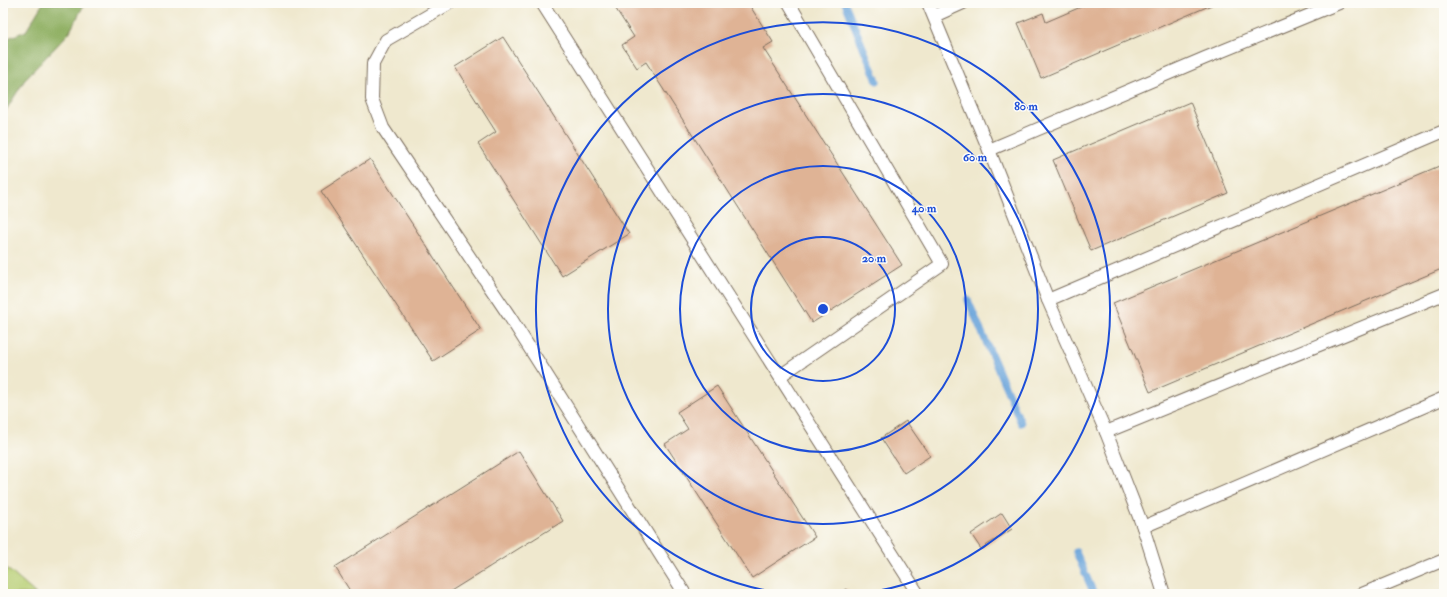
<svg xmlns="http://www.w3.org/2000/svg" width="1447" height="597" font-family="'IM FELL Double Pica',serif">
	<rect width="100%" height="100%" fill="#fdfcf7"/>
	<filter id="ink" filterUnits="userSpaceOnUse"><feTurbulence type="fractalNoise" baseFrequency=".025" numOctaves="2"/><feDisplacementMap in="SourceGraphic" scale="8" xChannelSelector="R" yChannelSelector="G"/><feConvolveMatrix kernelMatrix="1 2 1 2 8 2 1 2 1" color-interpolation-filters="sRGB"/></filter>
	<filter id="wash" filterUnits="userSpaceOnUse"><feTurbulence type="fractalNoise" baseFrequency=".012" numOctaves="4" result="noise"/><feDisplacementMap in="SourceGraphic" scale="16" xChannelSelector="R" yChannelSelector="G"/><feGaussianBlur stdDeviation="0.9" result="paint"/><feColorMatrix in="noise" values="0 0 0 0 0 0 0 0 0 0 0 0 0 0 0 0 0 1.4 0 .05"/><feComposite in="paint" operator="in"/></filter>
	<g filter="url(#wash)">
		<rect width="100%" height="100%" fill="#efe8ce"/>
		<polygon fill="#b6cd71" stroke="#787c48" points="3,565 36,594 3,594"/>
		<polygon fill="#90b063" stroke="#666d40" points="43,3 85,3 69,33 26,78 3,115 3,40 26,31"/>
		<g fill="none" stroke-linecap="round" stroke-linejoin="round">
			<g stroke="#6aa4da" stroke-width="7">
				<polyline points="845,3 877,81"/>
				<polyline points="968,300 1021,423"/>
				<polyline points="1076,552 1094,594"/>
			</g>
		</g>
		<g id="blocks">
			<g fill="#dfb395">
				<polygon points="612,3 748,3 773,42 763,48 902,265 812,323 646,62 637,68 622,45 634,37"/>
				<polygon points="1090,3 1216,3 1041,78 1018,23 1043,13 1046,22"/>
				<polygon points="503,37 629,234 562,276 478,144 496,132 455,67"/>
				<polygon points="1190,102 1228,193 1091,251 1053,160"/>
				<polygon points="370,159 481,330 433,361 321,191"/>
				<polygon points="1444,164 1444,268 1150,392 1113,303"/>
				<polygon points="717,386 815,537 752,578 665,444 688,429 677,412"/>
				<polygon points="906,421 930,456 904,473 881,438"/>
				<polygon points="519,451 563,521 446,594 352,594 335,567"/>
				<polygon points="1002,513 1012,529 981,549 971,534"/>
				<polygon points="847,589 850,594 839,594"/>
			</g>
		</g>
	</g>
	<g filter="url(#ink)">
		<use href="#blocks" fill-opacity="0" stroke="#7a6c5c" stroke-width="1"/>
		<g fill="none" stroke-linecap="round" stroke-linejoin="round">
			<g stroke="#7a6c5c" stroke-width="14">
				<g id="service">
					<polyline points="450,3 386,40 373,64 372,99 383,128 510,317 685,594"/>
					<polyline points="542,3 918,594"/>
					<polyline points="928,3 989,150 1048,300 1106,432 1143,527 1164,594"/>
					<polyline points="934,16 963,3"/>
					<polyline points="989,150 1205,58 1339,3"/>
					<polyline points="1048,300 1444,131"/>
					<polyline points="780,376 942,264 789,3"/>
					<polyline points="1106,432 1444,294"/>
					<polyline points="1143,527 1444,398"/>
					<polyline points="1362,594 1444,560"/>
				</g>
			</g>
			<use href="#service" stroke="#fff" stroke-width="12"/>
		</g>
	</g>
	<g fill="none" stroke="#1d4ed8" stroke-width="2">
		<circle cx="823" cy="309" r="72"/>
		<circle cx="823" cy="309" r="143"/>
		<circle cx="823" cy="309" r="215"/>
		<path d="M788 594A287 287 0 1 1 858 594"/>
	</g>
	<circle cx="823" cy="309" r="6" fill="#1d4ed8" stroke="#fdfcf7" stroke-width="2"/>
	<g font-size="12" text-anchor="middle" font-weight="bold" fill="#1d4ed8" stroke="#fdfcf7" stroke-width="3" stroke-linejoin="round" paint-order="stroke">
		<text x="1026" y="110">80 m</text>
		<text x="975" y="161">60 m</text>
		<text x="924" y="212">40 m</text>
		<text x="874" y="262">20 m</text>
	</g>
	<rect width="1447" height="597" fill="none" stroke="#fdfcf7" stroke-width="16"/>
</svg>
